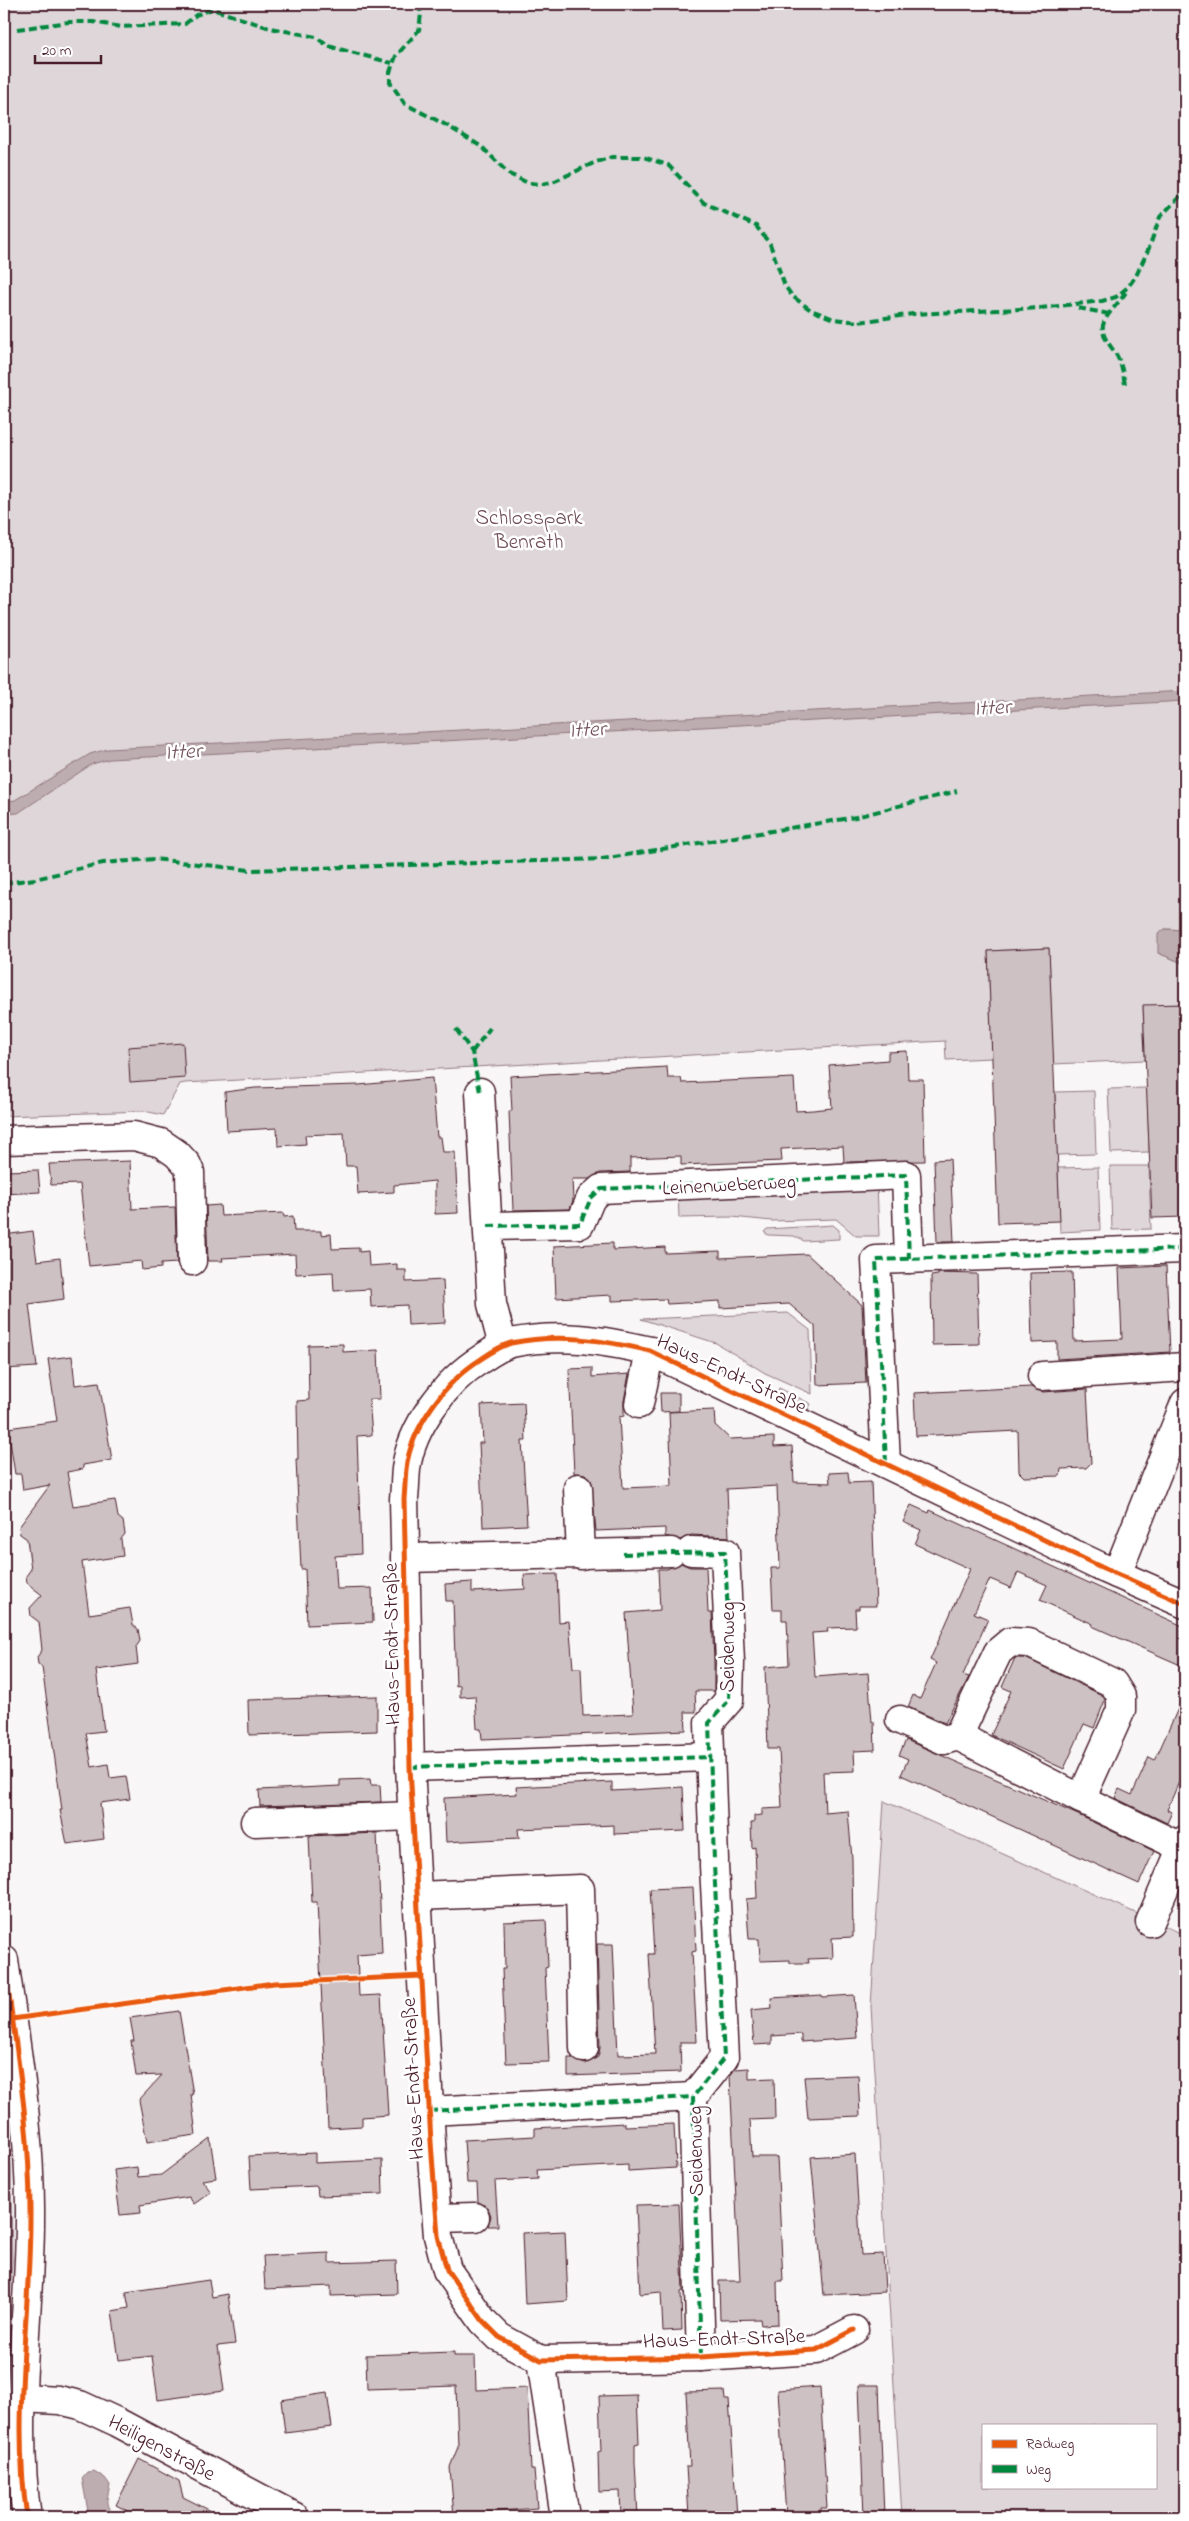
<svg xmlns="http://www.w3.org/2000/svg" width="1189" height="2521" font-family="'Indie Flower',sans-serif">
	<rect width="100%" height="100%" fill="#f8f6f7"/>
	<filter id="ink" filterUnits="userSpaceOnUse"><feTurbulence type="fractalNoise" baseFrequency=".02" numOctaves="2"/><feDisplacementMap in="SourceGraphic" scale="10" xChannelSelector="R" yChannelSelector="G"/><feConvolveMatrix kernelMatrix="1 2 1 2 8 2 1 2 1" color-interpolation-filters="sRGB"/></filter>
	<g filter="url(#ink)">
		<g fill="#ded6d9" stroke="#947a82" fill-rule="evenodd">
			<polygon points="4,4 1185,4 1185,930 1165,929 1158,953 1185,964 1185,1004 1143,1006 1145,1060 1053,1064 1049,948 988,951 992,1058 946,1060 945,1041 185,1083 180,1084 163,1115 144,1111 4,1116"/>
			<polygon points="1147,1088 1149,1152 1111,1153 1108,1089"/>
			<polygon points="1094,1091 1096,1154 1057,1155 1055,1092"/>
			<polygon points="1110,1166 1149,1166 1151,1229 1112,1230"/>
			<polygon points="1098,1167 1100,1230 1060,1232 1058,1168"/>
			<polygon points="877,1183 879,1236 856,1236 836,1219 772,1221 732,1217 679,1218 678,1192"/>
			<polygon points="833,1225 839,1230 839,1239 804,1241 794,1236 768,1235 764,1232 767,1229"/>
			<polygon points="788,1313 810,1330 812,1394 765,1373 716,1343 641,1319"/>
			<polygon points="779,1388 811,1404 806,1414 773,1398"/>
			<path d="M 884,1801 L 1185,1935 L 1185,2517 L 902,2517 L 871,2006 ZM 983,2425 L 1155,2425 L 1155,2487 L 983,2487 Z"/>
			<polygon points="4,2098 11,2167 12,2261 4,2374"/>
		</g>
		<g fill="#bdadb0" stroke="#8f747b">
			<polygon points="1185,691 1185,701 110,759 92,764 18,813 4,814 4,802 15,800 90,754 108,749"/>
			<polygon points="1165,929 1185,930 1185,964 1158,953 1158,934"/>
			<path d="M 94,2471 L 105,2478 L 110,2485 C 107,2501 103,2504 116,2517 L 89,2517 L 82,2478 L 87,2472 Z"/>
		</g>
		<g fill="#cdc1c4" stroke="#4a1f2b">
			<polygon points="1049,948 1060,1221 998,1223 988,951"/>
			<polygon points="1185,1004 1185,1217 1152,1218 1143,1005"/>
			<polygon points="183,1043 185,1078 130,1082 128,1047"/>
			<polygon points="907,1051 908,1079 923,1079 925,1161 844,1162 843,1146 781,1149 782,1161 681,1165 681,1156 630,1158 630,1172 600,1173 589,1179 572,1179 573,1200 570,1209 513,1210 509,1111 512,1111 510,1076 667,1067 668,1078 681,1078 682,1083 794,1078 796,1111 813,1110 832,1108 829,1065 888,1060 888,1052"/>
			<polygon points="432,1078 437,1137 441,1137 443,1152 455,1152 458,1213 435,1214 435,1181 394,1185 394,1192 358,1194 356,1166 346,1166 344,1133 305,1135 306,1144 278,1146 277,1128 227,1131 225,1092 255,1088 359,1085"/>
			<polygon points="950,1159 954,1242 937,1242 934,1160"/>
			<polygon points="130,1161 132,1209 175,1207 177,1263 161,1264 161,1268 142,1270 141,1261 89,1266 80,1184 51,1185 49,1164"/>
			<polygon points="38,1170 40,1192 4,1194 4,1171"/>
			<polygon points="220,1205 221,1216 283,1213 284,1217 293,1216 294,1231 321,1231 321,1235 331,1234 332,1249 359,1248 359,1252 368,1251 369,1266 397,1264 397,1270 406,1270 406,1282 443,1280 445,1323 408,1325 407,1305 371,1307 370,1289 334,1291 333,1272 296,1274 295,1254 222,1258 223,1261 208,1261 206,1206"/>
			<polygon points="33,1231 37,1261 60,1258 64,1299 29,1304 37,1367 4,1369 4,1235"/>
			<polygon points="613,1243 613,1250 665,1247 665,1253 720,1251 720,1258 807,1254 862,1305 866,1383 817,1385 815,1326 789,1304 720,1308 720,1301 667,1304 666,1299 612,1301 612,1295 556,1298 554,1246"/>
			<polygon points="1166,1266 1170,1352 1057,1359 1057,1342 1032,1343 1030,1273 1072,1272 1074,1341 1122,1339 1119,1268"/>
			<polygon points="938,1273 977,1274 979,1344 932,1345 931,1276 938,1275"/>
			<polygon points="343,1344 343,1352 378,1350 380,1399 369,1399 372,1435 357,1436 361,1554 335,1556 337,1589 372,1588 373,1622 307,1625 305,1569 301,1569 296,1459 298,1459 297,1401 309,1400 308,1345"/>
			<polygon points="72,1356 75,1385 99,1382 112,1460 83,1465 83,1469 67,1472 73,1506 115,1500 118,1517 123,1521 125,1534 121,1539 123,1556 82,1562 89,1614 130,1608 133,1625 138,1629 140,1641 136,1647 138,1664 96,1670 104,1731 86,1733 92,1767 108,1764 110,1778 126,1776 130,1799 100,1803 104,1839 67,1844 60,1810 62,1810 42,1667 38,1664 37,1657 42,1650 39,1622 31,1616 30,1608 42,1595 27,1583 26,1576 31,1569 27,1539 20,1534 19,1527 50,1485 23,1490 21,1474 15,1474 8,1428 57,1421 48,1359"/>
			<polygon points="592,1368 592,1377 629,1374 624,1401 624,1416 619,1417 623,1488 672,1486 669,1412 714,1410 715,1425 730,1439 774,1437 774,1447 792,1446 794,1482 830,1483 829,1473 848,1472 849,1483 871,1482 876,1606 859,1606 859,1609 855,1609 856,1627 827,1628 828,1632 812,1633 815,1677 868,1673 872,1722 874,1722 875,1750 854,1751 855,1771 823,1772 825,1813 848,1811 852,1859 853,1937 832,1938 833,1958 808,1959 809,1963 790,1963 790,1960 760,1961 759,1939 749,1939 746,1899 757,1898 755,1847 752,1848 751,1823 754,1823 754,1816 762,1815 762,1809 782,1808 779,1749 768,1749 765,1667 789,1665 787,1620 782,1620 782,1610 773,1610 771,1568 780,1568 777,1486 727,1489 729,1537 691,1535 680,1540 665,1536 665,1528 596,1531 591,1480 585,1474 574,1473 569,1369"/>
			<polygon points="1031,1387 1043,1392 1087,1389 1091,1463 1086,1468 1061,1469 1060,1476 1024,1477 1019,1472 1018,1431 916,1436 914,1393"/>
			<polygon points="660,1393 679,1393 679,1411 661,1412"/>
			<polygon points="524,1403 526,1441 522,1441 527,1525 483,1527 479,1443 483,1443 481,1405"/>
			<polygon points="911,1505 929,1513 930,1510 1185,1627 1185,1667 1092,1626 1093,1624 1040,1600 1047,1585 1018,1572 1011,1588 990,1579 974,1613 988,1619 963,1675 969,1677 945,1723 908,1707 913,1695 920,1699 936,1663 930,1660 970,1569 915,1544 921,1530 903,1522"/>
			<polygon points="681,1563 690,1567 706,1567 708,1613 712,1613 714,1662 714,1691 695,1691 696,1712 685,1712 686,1730 482,1739 481,1729 477,1729 475,1696 460,1697 460,1685 456,1686 453,1601 446,1601 445,1584 472,1582 472,1592 525,1589 524,1575 557,1574 559,1622 569,1621 573,1668 581,1668 583,1716 633,1714 626,1613 660,1610 658,1569 667,1569"/>
			<polygon points="1015,1658 1025,1658 1102,1695 1105,1700 1094,1728 1084,1724 1064,1769 991,1735 1011,1691 1002,1687"/>
			<polygon points="1185,1693 1185,1768 1167,1810 1172,1812 1167,1823 1115,1798 1119,1789 1132,1795 1149,1757 1155,1760"/>
			<polygon points="377,1696 377,1731 249,1735 248,1700"/>
			<polygon points="906,1740 1076,1814 1154,1851 1139,1884 901,1775 908,1759 899,1755"/>
			<polygon points="370,1779 371,1785 380,1785 381,1802 260,1806 259,1790 340,1786 340,1780"/>
			<polygon points="612,1782 612,1791 683,1787 685,1831 614,1834 614,1825 571,1827 518,1829 519,1838 446,1842 444,1798 517,1794 516,1787"/>
			<polygon points="377,1833 382,1953 357,1955 359,1996 381,1995 388,2115 362,2117 362,2126 328,2128 317,1902 312,1902 309,1836"/>
			<polygon points="693,1887 696,1951 692,1952 697,2042 680,2042 681,2072 568,2076 568,2058 572,2058 585,2064 598,2057 600,2048 597,1944 613,1944 618,2055 655,2054 649,1954 654,1954 650,1889"/>
			<polygon points="546,1920 548,1967 545,1968 549,2062 506,2063 502,1969 505,1969 504,1922"/>
			<polygon points="822,1995 822,1997 854,1995 857,2038 801,2042 801,2034 772,2036 772,2044 754,2045 751,2010 772,2008 771,1998"/>
			<polygon points="179,2011 193,2094 191,2094 196,2135 147,2142 139,2100 162,2075 136,2076 131,2041 134,2041 130,2018"/>
			<polygon points="749,2068 749,2079 774,2078 775,2119 750,2120 752,2157 777,2157 783,2281 777,2281 778,2324 761,2325 760,2319 720,2320 719,2281 740,2281 730,2076 735,2069"/>
			<polygon points="858,2075 860,2116 808,2118 804,2077"/>
			<polygon points="625,2123 625,2126 674,2124 676,2168 628,2171 628,2165 537,2170 538,2179 495,2181 498,2226 488,2226 491,2216 488,2208 478,2202 477,2183 467,2183 464,2140 535,2136 535,2128"/>
			<polygon points="210,2138 216,2178 202,2180 211,2192 194,2204 189,2197 140,2205 141,2213 120,2215 114,2170 137,2167 138,2177 161,2175"/>
			<polygon points="315,2153 315,2163 382,2160 383,2194 318,2196 317,2186 251,2189 249,2156"/>
			<polygon points="855,2154 861,2255 883,2254 885,2292 824,2295 811,2157"/>
			<polygon points="679,2204 683,2291 681,2292 682,2330 663,2331 661,2292 640,2294 636,2205"/>
			<polygon points="565,2231 568,2301 525,2304 522,2233"/>
			<polygon points="329,2253 329,2263 396,2261 397,2294 331,2296 331,2286 265,2289 263,2256"/>
			<polygon points="209,2280 212,2297 228,2294 235,2344 218,2346 224,2391 158,2400 152,2356 119,2360 112,2311 129,2308 126,2292"/>
			<polygon points="454,2352 454,2356 475,2356 476,2390 527,2388 531,2470 534,2470 537,2508 488,2512 488,2517 454,2517 450,2467 458,2447 456,2386 367,2389 366,2355"/>
			<polygon points="859,2385 879,2385 884,2517 864,2517"/>
			<polygon points="820,2387 827,2508 821,2508 821,2517 786,2517 778,2390"/>
			<polygon points="724,2391 725,2399 729,2399 737,2517 689,2517 686,2466 690,2466 686,2392"/>
			<polygon points="327,2393 332,2427 285,2433 281,2400"/>
			<polygon points="637,2395 639,2443 635,2444 635,2462 638,2517 621,2517 620,2491 599,2492 598,2452 601,2451 599,2396"/>
			<polygon points="139,2459 179,2481 183,2497 223,2517 139,2517 116,2505"/>
		</g>
		<g fill="none" stroke-linecap="round" stroke-linejoin="round">
			<g stroke="#4a1f2b" stroke-width="31">
				<g id="minor">
					<polyline points="480,1092 492,1304 503,1346"/>
					<polyline points="4,1140 134,1136 161,1143 177,1154 187,1165 190,1172 192,1261"/>
					<polyline points="488,1226 580,1224 591,1198 601,1189 906,1175 909,1259"/>
					<polyline points="1042,1376 1185,1367"/>
					<polyline points="639,1404 650,1351"/>
					<polyline points="886,1463 876,1260 1185,1249"/>
					<polyline points="578,1488 581,1555"/>
					<polyline points="691,1551 725,1552 730,1662 729,1700 709,1723 714,1860"/>
					<polyline points="405,1558 671,1552"/>
					<polyline points="1117,1574 1185,1403"/>
					<polyline points="900,1720 944,1740 958,1736 1081,1799 1185,1849"/>
					<polyline points="958,1736 998,1652 1010,1642 1029,1643 1113,1683 1121,1696 1121,1710 1081,1799"/>
					<polyline points="410,1767 710,1757"/>
					<polyline points="255,1822 413,1816"/>
					<polyline points="418,1896 580,1889 584,2048"/>
					<polyline points="1150,1922 1185,1840"/>
					<path d="M 4,1960 C 16,2046 31,2133 30,2219 C 30,2318 12,2419 27,2517"/>
					<polyline points="429,2111 693,2097"/>
					<polyline points="437,2218 475,2217"/>
					<path d="M 854,2330 L 816,2350 L 701,2357 L 541,2360 L 499,2337 L 483,2321 L 447,2270 L 438,2236 L 431,2142 L 410,1767 L 404,1499 C 405,1489 405,1479 406,1469 C 411,1427 446,1381 481,1359 C 490,1353 500,1346 511,1343 C 559,1333 603,1340 650,1351 L 1101,1567 L 1185,1604"/>
					<polyline points="701,2357 693,2097 724,2058 714,1865"/>
					<polyline points="541,2360 565,2517"/>
					<polyline points="22,2398 59,2400 80,2405 117,2422 295,2517"/>
				</g>
			</g>
			<use href="#minor" stroke="#fff" stroke-width="28"/>
			<g stroke="#00873e" stroke-width="4" stroke-dasharray="8 4" stroke-linecap="butt">
				<polyline points="419,4 421,14 419,30 396,56 390,72 390,82 405,104 446,125 482,147 509,174 528,183 543,184 555,181 596,162 612,157 643,157 668,165 704,203 756,226 770,244 785,286 792,296 811,310 834,319 859,322 913,314 1041,308 1102,301 1116,297 1128,287 1136,276 1149,248 1160,217 1185,191"/>
				<polyline points="17,29 69,22 93,22 121,27 185,24 196,15 212,9 270,28 316,37 328,46 392,63"/>
				<polyline points="1078,308 1109,314"/>
				<path d="M 1125,384 C 1123,375 1122,366 1118,358 C 1112,345 1097,335 1105,320 C 1111,309 1120,302 1126,292"/>
				<polyline points="4,883 35,879 103,863 154,859 250,870 602,859 856,817 957,791"/>
				<polyline points="456,1029 472,1052 480,1092"/>
				<polyline points="472,1052 490,1028"/>
				<polyline points="488,1226 580,1224 591,1198 601,1189 906,1175 909,1259"/>
				<polyline points="886,1463 876,1260 1185,1249"/>
				<polyline points="623,1554 725,1552 730,1662 729,1700 709,1723 714,1860"/>
				<polyline points="410,1767 710,1757"/>
				<polyline points="429,2111 693,2097"/>
				<polyline points="701,2357 693,2097 724,2058 714,1865"/>
			</g>
			<g stroke="#fff" stroke-width="8">
				<g id="cycleway">
					<path d="M 4,1960 C 16,2046 31,2133 30,2219 C 30,2318 12,2419 27,2517"/>
					<polyline points="12,2019 274,1983 422,1976"/>
					<path d="M 854,2330 L 816,2350 L 701,2357 L 541,2360 L 499,2337 L 483,2321 L 447,2270 L 438,2236 L 431,2142 L 410,1767 L 404,1499 C 405,1489 405,1479 406,1469 C 411,1427 446,1381 481,1359 C 490,1353 500,1346 511,1343 C 559,1333 603,1340 650,1351 L 1101,1567 L 1185,1604"/>
				</g>
			</g>
			<use href="#cycleway" stroke="#e8590c" stroke-width="5"/>
		</g>
	</g>
	<g text-anchor="middle" stroke-width="5" stroke-linejoin="round" paint-order="stroke">
		<g font-size="21" fill="#6f4d56" stroke="#fff">
			<text x="529" y="524">Schlosspark<tspan x="529" dy="24">Benrath</tspan></text>
		</g>
		<g font-size="21" fill="#4a1f2b" stroke="#fff">
			<text transform="translate(729 1184) rotate(-3)" y="7">Leinenweberweg</text>
			<text transform="translate(732 1373) rotate(25)" y="7">Haus-Endt-Straße</text>
			<text transform="translate(391 1644) rotate(-91)" y="7">Haus-Endt-Straße</text>
			<text transform="translate(727 1647) rotate(-90)" y="7">Seidenweg</text>
			<text transform="translate(412 2079) rotate(-93)" y="7">Haus-Endt-Straße</text>
			<text transform="translate(695 2151) rotate(-91)" y="7">Seidenweg</text>
			<text transform="translate(724 2338) rotate(-2)" y="7">Haus-Endt-Straße</text>
			<text transform="translate(162 2447) rotate(28)" y="7">Heiligenstraße</text>
		</g>
		<g font-size="22" font-style="italic" fill="#72515a" stroke="#fff">
			<text transform="translate(992 706) rotate(-3)" y="8">Itter</text>
			<text transform="translate(587 728) rotate(-3)" y="8">Itter</text>
			<text transform="translate(183 750) rotate(-3)" y="8">Itter</text>
		</g>
	</g>
	<rect width="1189" height="2521" fill="none" stroke="#fff" stroke-width="20"/>
	<rect x="10" y="10" width="1169" height="2501" fill="none" stroke="#4a1f2b" stroke-width="2" filter="url(#ink)"/>
	<rect x="982" y="2424" width="175" height="65" fill="#ffffff" stroke="#b7a5aa"/>
	<rect x="992" y="2440" width="25" height="8" fill="#e8590c" stroke="#b7a5aa"/>
	<text x="1026" y="2448" font-size="15" fill="#4a1f2b">Radweg</text>
	<rect x="992" y="2465" width="25" height="8" fill="#00873e" stroke="#b7a5aa"/>
	<text x="1026" y="2474" font-size="15" fill="#4a1f2b">Weg</text>
	<path d="M35 55v8h66v-8" fill="none" stroke="#4a1f2b" stroke-width="2.5"/>
	<text x="42" y="55" font-size="15" fill="#4a1f2b" stroke="#ffffff" stroke-width="4" paint-order="stroke">20 m</text>
</svg>
